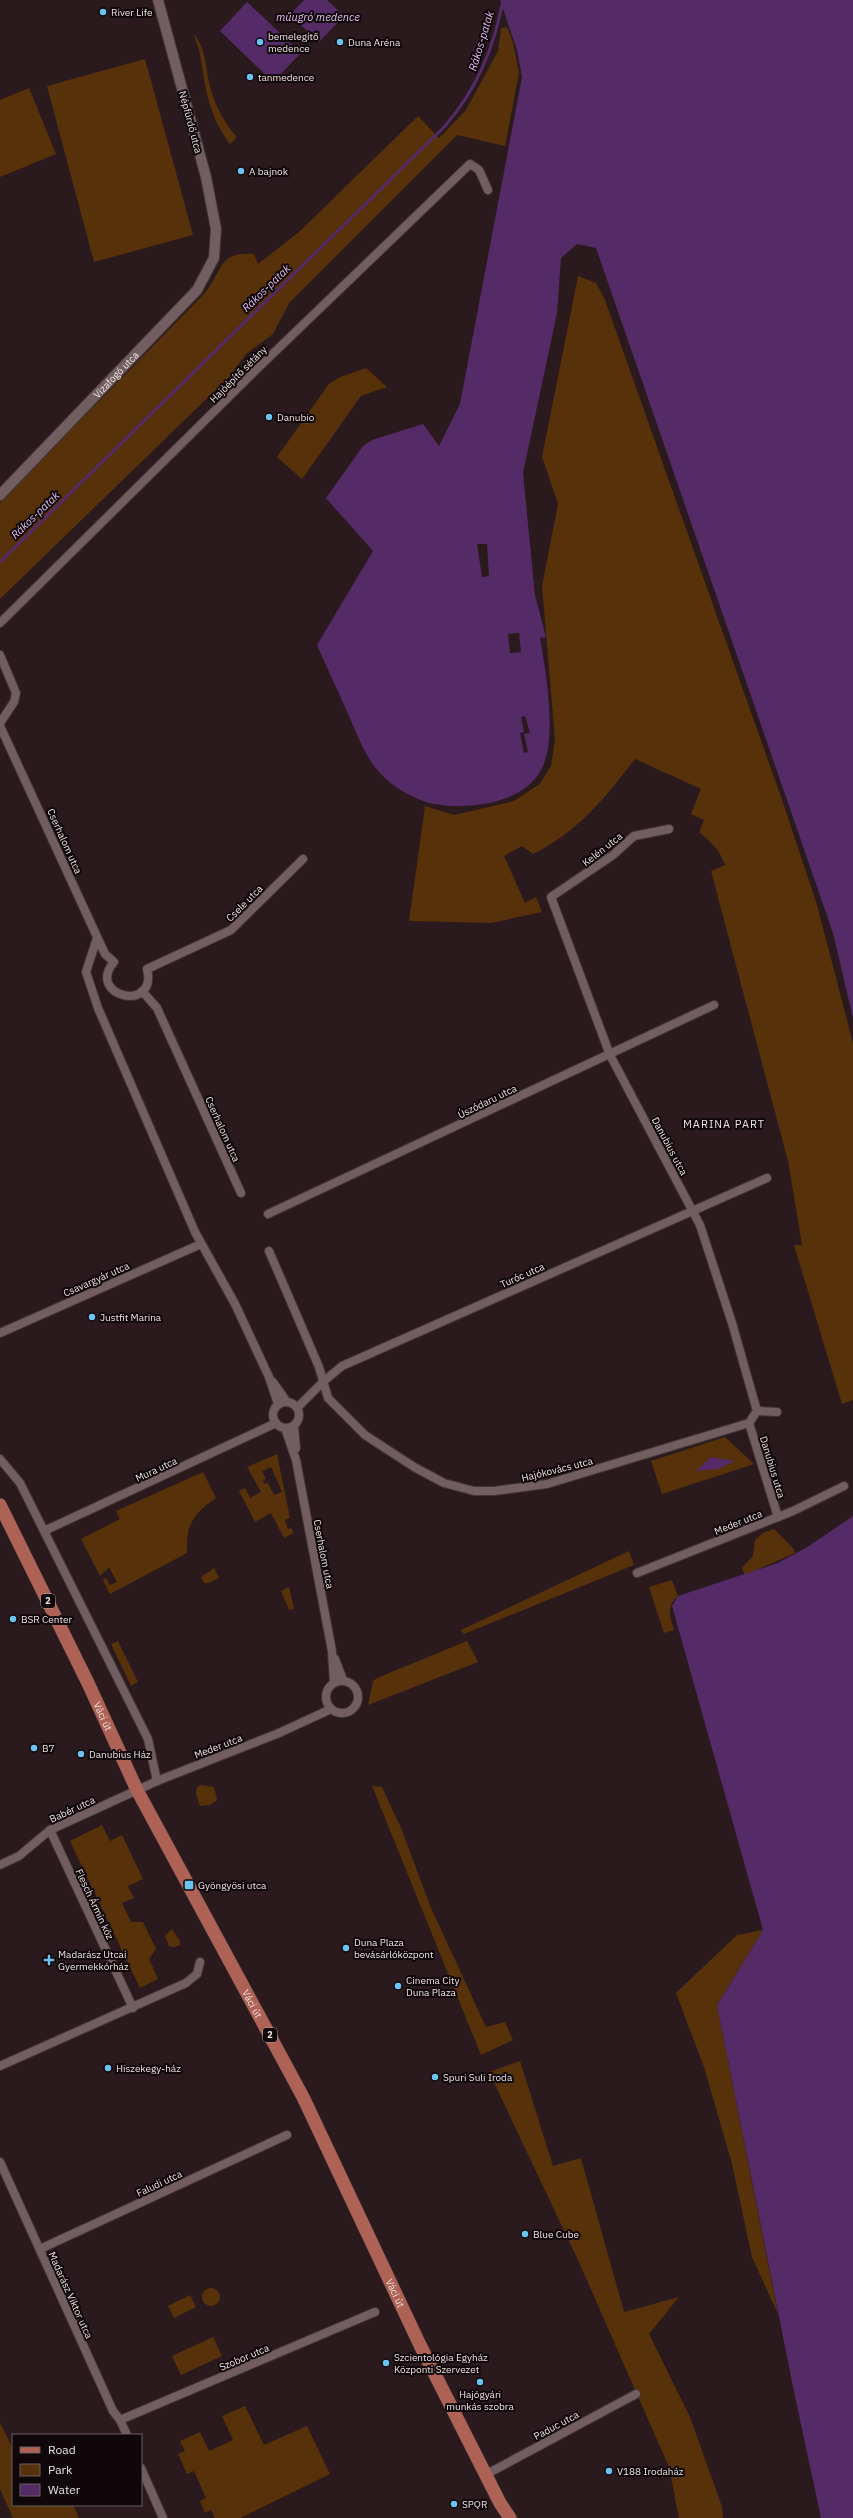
<svg xmlns="http://www.w3.org/2000/svg" width="853" height="2518" font-family="'IBM Plex Sans',sans-serif">
	<rect width="100%" height="100%" fill="#2b1a1d"/>
	<g fill="#57310a" fill-rule="evenodd">
		<path d="M 507,27 L 513,42 L 519,73 L 505,146 L 457,135 L 289,303 L 273,334 L 246,354 L 230,376 L 0,599 L 0,502 L 203,295 C 224,271 217,251 254,254 L 258,264 L 299,232 L 418,116 L 439,138 L 466,110 L 498,51 L 501,28 Z"/>
		<path d="M 194,34 C 204,47 206,63 208,78 C 212,99 222,121 237,137 L 230,144 C 209,116 205,88 200,54 C 199,47 195,40 194,34 Z"/>
		<polygon points="145,59 193,235 94,262 47,86"/>
		<polygon points="29,88 56,154 0,177 0,100"/>
		<path d="M 578,276 L 596,283 L 605,300 L 781,797 L 817,905 L 853,1043 L 853,1400 L 842,1404 L 794,1245 L 802,1245 L 788,1161 L 711,871 L 725,865 C 720,850 711,842 699,832 L 704,820 L 691,814 L 701,789 L 635,759 C 604,799 579,831 533,854 L 522,846 L 504,856 L 525,903 L 536,897 L 542,912 L 491,923 L 409,921 L 425,806 L 454,815 L 514,801 L 540,784 L 551,766 L 555,740 L 542,586 L 558,504 L 542,457 Z"/>
		<polygon points="366,368 387,387 361,396 302,479 277,457 329,384 338,378"/>
		<polygon points="725,1437 754,1464 662,1494 651,1461"/>
		<path d="M 277,1454 L 290,1518 L 285,1520 L 288,1529 L 292,1528 L 293,1533 L 284,1538 L 271,1513 L 255,1522 L 239,1491 L 245,1488 L 250,1498 L 261,1492 L 247,1467 ZM 271,1467 L 282,1492 L 274,1495 L 268,1483 L 264,1484 L 263,1480 L 266,1479 L 262,1471 Z"/>
		<path d="M 203,1472 L 216,1498 C 193,1514 186,1524 187,1553 L 110,1594 L 103,1580 L 106,1578 L 110,1585 L 117,1582 L 109,1567 L 100,1576 L 81,1539 L 120,1519 L 116,1511 Z"/>
		<polygon points="774,1529 793,1548 795,1553 745,1575 742,1568 753,1556 755,1540 763,1533"/>
		<polygon points="629,1551 634,1565 464,1634 461,1630"/>
		<polygon points="214,1568 219,1578 209,1583 204,1583 201,1577"/>
		<path d="M 672,1580 L 678,1596 C 666,1606 670,1617 674,1630 L 664,1633 L 649,1587 Z"/>
		<polygon points="289,1587 294,1609 289,1610 281,1591"/>
		<polygon points="118,1641 138,1682 131,1686 111,1644"/>
		<polygon points="467,1641 478,1662 368,1705 373,1681 377,1678"/>
		<polygon points="202,1785 214,1787 217,1800 210,1805 200,1806 196,1794 197,1787"/>
		<polygon points="372,1786 382,1787 401,1828 431,1908 486,2027 505,2022 513,2040 481,2055"/>
		<polygon points="102,1825 110,1841 122,1835 143,1879 128,1886 134,1898 122,1903 131,1922 143,1922 156,1949 149,1959 158,1979 140,1988 70,1841"/>
		<polygon points="172,1929 180,1941 180,1945 174,1947 169,1946 165,1936"/>
		<polygon points="763,1930 717,2005 778,2314 752,2257 732,2164 704,2067 676,1993 737,1935"/>
		<polygon points="520,2061 553,2166 581,2158 624,2312 679,2297 649,2334 690,2417 722,2507 723,2518 679,2518 669,2467 578,2260 489,2072"/>
		<circle cx="211" cy="2297" r="9"/>
		<polygon points="190,2295 196,2307 174,2318 168,2306"/>
		<polygon points="213,2337 222,2356 181,2375 172,2356"/>
		<polygon points="245,2406 264,2445 307,2426 330,2474 240,2518 215,2518 211,2510 205,2513 200,2501 206,2498 194,2471 187,2474 178,2454 185,2451 180,2441 200,2432 209,2451 233,2440 222,2416"/>
		<polygon points="0,2423 13,2449 13,2505 73,2505 79,2518 13,2518 0,2489"/>
	</g>
	<g fill="#542a67">
		<polygon points="304,0 327,0 344,16 319,42 290,15"/>
		<path d="M 500,0 L 853,0 L 853,1018 L 833,933 L 596,248 L 577,244 L 561,258 L 557,313 L 523,473 L 535,595 L 546,637 L 540,638 C 546,672 558,740 541,770 C 523,805 463,811 429,803 C 412,798 391,786 380,773 C 365,757 357,734 348,714 C 338,691 327,668 317,645 L 373,551 L 326,498 L 363,446 L 372,440 L 423,424 L 439,446 L 460,404 L 522,77 L 517,50 Z"/>
		<polygon points="247,2 301,53 273,82 220,31"/>
		<polygon points="711,1457 735,1461 718,1469 696,1471"/>
		<polygon points="853,1516 853,2518 821,2518 792,2382 717,2005 763,1930 672,1606 678,1596 778,1563 809,1546"/>
	</g>
	<g fill="#2b1a1d">
		<polygon points="477,544 487,544 489,576 482,577"/>
		<polygon points="519,633 521,652 510,653 508,634"/>
		<polygon points="525,716 530,733 524,734 528,752 524,753 520,733 524,732 521,717"/>
	</g>
	<g fill="none" stroke-linecap="round" stroke-linejoin="round">
		<path stroke="#542a67" stroke-width="3" d="M 0,562 L 445,126 C 477,89 494,48 503,0"/>
		<g stroke="#433638" stroke-width="10">
			<g id="minor">
				<polyline points="0,623 259,367 470,164 479,170 488,190"/>
				<polyline points="0,655 16,693 14,702 0,723"/>
				<path d="M 0,726 L 105,954 L 114,962 C 85,996 158,1014 147,969 L 231,930 L 303,859"/>
				<polyline points="669,829 634,836 613,855 551,897 610,1055 700,1225 732,1323 757,1411"/>
				<polyline points="97,938 86,972 98,1008 195,1232 235,1304 269,1377 278,1404"/>
				<polyline points="142,991 157,1008 241,1193"/>
				<polyline points="268,1214 714,1005"/>
				<polyline points="269,1251 319,1367 328,1398 365,1435 414,1467 444,1483 474,1491 494,1491 547,1484 749,1423 757,1411 777,1412"/>
				<polyline points="0,1333 201,1244"/>
				<polyline points="273,1382 287,1402"/>
				<circle cx="286" cy="1415" r="13"/>
				<polyline points="297,1408 324,1381 342,1366 767,1178"/>
				<polyline points="749,1423 778,1517"/>
				<polyline points="294,1426 296,1448"/>
				<polyline points="285,1428 296,1460 332,1651 334,1682"/>
				<polyline points="0,1459 20,1483 148,1739 157,1781"/>
				<polyline points="44,1531 276,1423"/>
				<polyline points="637,1573 793,1511 844,1486"/>
				<polyline points="335,1659 343,1680"/>
				<circle cx="342" cy="1697" r="16"/>
				<polyline points="50,1830 133,2008"/>
				<polyline points="0,1865 19,1856 50,1830 157,1781 279,1733 331,1709"/>
				<polyline points="0,2066 186,1983 197,1974 200,1962"/>
				<polyline points="0,2162 113,2411 120,2420 127,2435"/>
				<polyline points="40,2249 287,2135"/>
				<polyline points="120,2420 375,2312"/>
				<polyline points="141,2468 163,2518"/>
				<polyline points="485,2475 636,2394"/>
			</g>
		</g>
		<g stroke="#433638" stroke-width="12">
			<g id="tertiary">
				<path id="s1" d="M 0,495 L 197,290 L 214,258 L 216,229 L 206,177 L 158,0"/>
			</g>
		</g>
		<g stroke="#433638" stroke-width="14">
			<g id="primary">
				<path id="s2" d="M 0,1505 L 88,1683 L 137,1790 L 303,2097 L 420,2345 L 500,2503 L 510,2518"/>
			</g>
		</g>
		<use href="#minor" stroke="#725d61" stroke-width="8"/>
		<use href="#tertiary" stroke="#725d61" stroke-width="10"/>
		<use href="#primary" stroke="#ae6255" stroke-width="13"/>
	</g>
	<g fill="#6bc3f2" stroke="#0f0709" stroke-width="1.5">
		<circle cx="103" cy="12" r="4"/>
		<circle cx="260" cy="42" r="4"/>
		<circle cx="340" cy="42" r="4"/>
		<circle cx="250" cy="77" r="4"/>
		<circle cx="241" cy="171" r="4"/>
		<circle cx="269" cy="417" r="4"/>
		<circle cx="92" cy="1317" r="4"/>
		<circle cx="13" cy="1619" r="4"/>
		<circle cx="34" cy="1748" r="4"/>
		<circle cx="81" cy="1754" r="4"/>
		<rect x="184" y="1880" width="10" height="10" rx="2"/>
		<circle cx="346" cy="1948" r="4"/>
		<path d="M47 1954h4v4h4v4h-4v4h-4v-4h-4v-4h4z"/>
		<circle cx="398" cy="1986" r="4"/>
		<circle cx="108" cy="2068" r="4"/>
		<circle cx="435" cy="2077" r="4"/>
		<circle cx="525" cy="2234" r="4"/>
		<circle cx="386" cy="2363" r="4"/>
		<circle cx="480" cy="2382" r="4"/>
		<circle cx="609" cy="2471" r="4"/>
		<circle cx="454" cy="2504" r="4"/>
	</g>
	<g text-anchor="middle" stroke-width="4" stroke-linejoin="round" paint-order="stroke">
		<g fill="#0f0709" stroke="#aca0a2" stroke-width="1">
			<rect x="41" y="1594" width="14" height="14" rx="3"/>
			<rect x="263" y="2028" width="14" height="14" rx="3"/>
		</g>
		<g font-size="9" font-weight="bold" fill="#efe2e4">
			<text x="48" y="1604">2</text>
			<text x="270" y="2038">2</text>
		</g>
		<g font-size="10" fill="#efe2e4" stroke="#0f0709" text-anchor="start">
			<text x="111" y="16">River Life</text>
			<text x="268" y="40">bemelegítő<tspan x="268" dy="12">medence</tspan></text>
			<text x="348" y="46">Duna Aréna</text>
			<text x="258" y="81">tanmedence</text>
			<text x="249" y="175">A bajnok</text>
			<text x="277" y="421">Danubio</text>
			<text x="100" y="1321">Justfit Marina</text>
			<text x="21" y="1623">BSR Center</text>
			<text x="42" y="1752">B7</text>
			<text x="89" y="1758">Danubius Ház</text>
			<text x="198" y="1889">Gyöngyösi utca</text>
			<text x="354" y="1946">Duna Plaza<tspan x="354" dy="12">bevásárlóközpont</tspan></text>
			<text x="58" y="1958">Madarász Utcai<tspan x="58" dy="12">Gyermekkórház</tspan></text>
			<text x="406" y="1984">Cinema City<tspan x="406" dy="12">Duna Plaza</tspan></text>
			<text x="116" y="2072">Hiszekegy-ház</text>
			<text x="443" y="2081">Spuri Suli Iroda</text>
			<text x="533" y="2238">Blue Cube</text>
			<text x="394" y="2361">Szcientológia Egyház<tspan x="394" dy="12">Központi Szervezet</tspan></text>
			<text x="480" y="2398" text-anchor="middle">Hajógyári<tspan x="480" dy="12">munkás szobra</tspan></text>
			<text x="617" y="2475">V188 Irodaház</text>
			<text x="462" y="2508">SPQR</text>
		</g>
		<g font-size="10" fill="#efe2e4" stroke="#0f0709">
			<text transform="translate(191 122) rotate(75)" y="4">Népfürdő utca</text>
			<text transform="translate(238 374) rotate(-45)" y="4">Hajóépítő sétány</text>
			<text dy="4" stroke="none"><textPath href="#s1" startOffset="167">Vizafogó utca</textPath></text>
			<text transform="translate(65 841) rotate(66)" y="4">Cserhalom utca</text>
			<text transform="translate(602 849) rotate(-38)" y="4">Kelén utca</text>
			<text transform="translate(244 903) rotate(-45)" y="4">Csele utca</text>
			<text transform="translate(487 1101) rotate(-26)" y="4">Úszódaru utca</text>
			<text transform="translate(223 1129) rotate(66)" y="4">Cserhalom utca</text>
			<text transform="translate(670 1146) rotate(62)" y="4">Danubius utca</text>
			<text transform="translate(522 1275) rotate(-24)" y="4">Turóc utca</text>
			<text transform="translate(96 1279) rotate(-24)" y="4">Csavargyár utca</text>
			<text transform="translate(773 1467) rotate(73)" y="4">Danubius utca</text>
			<text transform="translate(156 1469) rotate(-25)" y="4">Mura utca</text>
			<text transform="translate(557 1469) rotate(-14)" y="4">Hajókovács utca</text>
			<text transform="translate(738 1522) rotate(-22)" y="4">Meder utca</text>
			<text transform="translate(324 1554) rotate(79)" y="4">Cserhalom utca</text>
			<text dy="4" stroke="none"><textPath href="#s2" startOffset="235">Váci út</textPath></text>
			<text transform="translate(218 1746) rotate(-21)" y="4">Meder utca</text>
			<text transform="translate(72 1809) rotate(-25)" y="4">Babér utca</text>
			<text transform="translate(95 1904) rotate(65)" y="4">Flesch Ármin köz</text>
			<text dy="4" stroke="none"><textPath href="#s2" startOffset="559">Váci út</textPath></text>
			<text transform="translate(159 2183) rotate(-25)" y="4">Faludi utca</text>
			<text dy="4" stroke="none"><textPath href="#s2" startOffset="882">Váci út</textPath></text>
			<text transform="translate(71 2295) rotate(66)" y="4">Madarász Viktor utca</text>
			<text transform="translate(244 2357) rotate(-23)" y="4">Szobor utca</text>
			<text transform="translate(556 2425) rotate(-28)" y="4">Paduc utca</text>
		</g>
		<g font-size="11" font-style="italic" fill="#e2bff5" stroke="#0f0709">
			<text x="318" y="21">műugró medence</text>
			<text transform="translate(481 41) rotate(-73)" y="4">Rákos-patak</text>
			<text transform="translate(266 288) rotate(-44)" y="4">Rákos-patak</text>
			<text transform="translate(35 515) rotate(-44)" y="4">Rákos-patak</text>
		</g>
		<g font-size="11" letter-spacing="1" fill="#efe2e4" stroke="#0f0709">
			<text x="724" y="1128">MARINA PART</text>
		</g>
	</g>
	<rect x="12" y="2434" width="130" height="72" fill="#0f0709" stroke="#695f61"/>
	<rect x="20" y="2447" width="20" height="6" fill="#ae6255" stroke="#695f61"/>
	<text x="48" y="2454" font-size="12" fill="#efe2e4">Road</text>
	<rect x="20" y="2464" width="20" height="12" fill="#57310a" stroke="#695f61"/>
	<text x="48" y="2474" font-size="12" fill="#efe2e4">Park</text>
	<rect x="20" y="2484" width="20" height="12" fill="#542a67" stroke="#695f61"/>
	<text x="48" y="2494" font-size="12" fill="#efe2e4">Water</text>
</svg>
